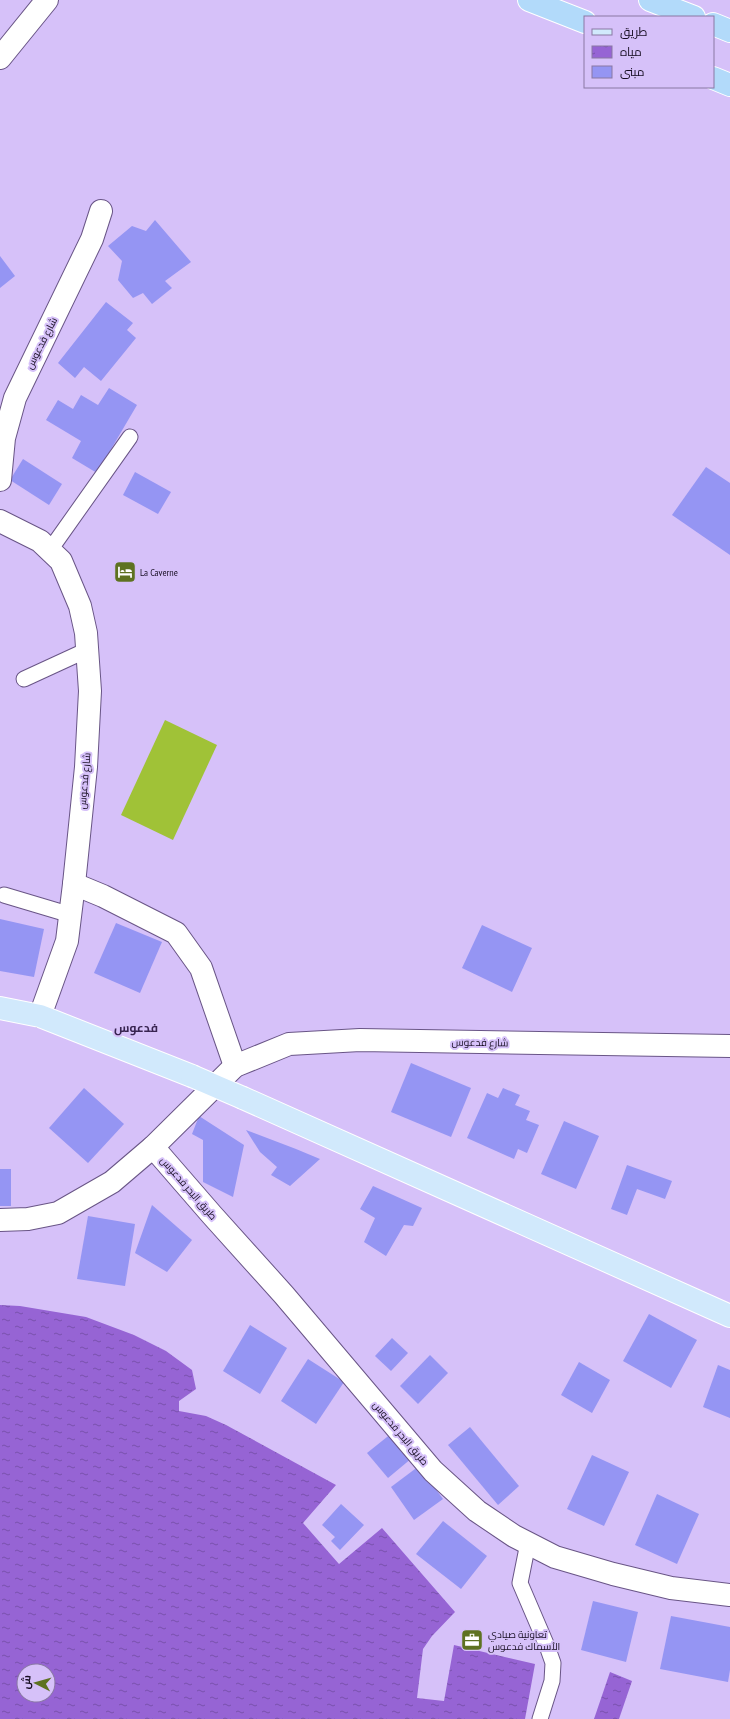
<svg xmlns="http://www.w3.org/2000/svg" width="730" height="1719" font-family="'PT Sans Narrow',Cairo,sans-serif">
	<defs>
		<pattern id="water-ripples" width="26" height="14" patternUnits="userSpaceOnUse"><rect width="26" height="14" fill="#9664d4"/><path d="M2 4q2-2 4 0t4 0M15 11q2-2 4 0t4 0" fill="none" stroke="#7951ac"/></pattern>
	</defs>
	<rect width="100%" height="100%" fill="#d6c1f9"/>
	<polygon fill="#a0c237" points="165,720 217,745 173,840 121,815"/>
	<g fill="url(#water-ripples)" fill-rule="evenodd">
		<path d="M 0,1305 L 20,1306 L 86,1317 L 134,1335 L 166,1351 L 192,1370 L 196,1389 L 179,1401 L 179,1411 L 206,1416 L 226,1425 L 336,1485 L 303,1523 L 339,1564 L 382,1528 L 455,1612 L 432,1636 L 423,1649 L 417,1698 L 444,1701 L 454,1645 L 535,1664 L 525,1719 L 0,1719 ZM 24,1671 L 48,1671 L 48,1695 L 24,1695 Z"/>
		<polygon points="610,1672 632,1681 619,1719 594,1719"/>
	</g>
	<g fill="#9595f3">
		<polygon points="155,220 191,262 165,281 172,288 152,304 143,293 133,298 118,280 122,261 108,246 132,226 146,231"/>
		<polygon points="0,256 15,276 0,288"/>
		<polygon points="106,302 133,323 127,330 136,338 101,381 84,367 75,378 58,363"/>
		<polygon points="109,388 137,405 97,473 72,458 81,441 46,420 58,400 73,409 81,395 98,405"/>
		<polygon points="23,459 62,484 49,505 10,480"/>
		<polygon points="706,467 730,483 730,555 672,515"/>
		<polygon points="135,472 171,492 158,514 123,495"/>
		<polygon points="0,919 44,929 34,977 0,971"/>
		<polygon points="116,923 162,942 140,993 94,973"/>
		<polygon points="482,925 532,948 512,992 462,968"/>
		<polygon points="411,1063 471,1088 451,1137 391,1112"/>
		<polygon points="84,1088 124,1124 88,1163 49,1128"/>
		<polygon points="503,1088 520,1095 515,1105 530,1111 526,1120 539,1125 527,1153 518,1149 514,1159 467,1138 487,1093 498,1098"/>
		<polygon points="199,1116 244,1145 233,1197 203,1182 203,1140 192,1134"/>
		<polygon points="564,1121 599,1136 576,1189 541,1174"/>
		<polygon points="246,1130 296,1149 320,1159 290,1186 271,1175 277,1167 260,1152"/>
		<polygon points="627,1165 672,1181 665,1199 637,1189 627,1215 611,1209"/>
		<rect x="0" y="1169" width="11" height="37"/>
		<polygon points="373,1186 422,1208 413,1226 404,1225 386,1256 364,1242 375,1218 360,1209"/>
		<polygon points="152,1205 192,1240 167,1272 135,1253"/>
		<polygon points="88,1216 135,1224 125,1286 77,1279"/>
		<polygon points="649,1314 697,1340 671,1388 623,1361"/>
		<polygon points="250,1325 287,1348 260,1394 223,1371"/>
		<polygon points="392,1338 408,1353 391,1371 375,1356"/>
		<polygon points="430,1355 448,1373 418,1404 400,1386"/>
		<polygon points="308,1359 344,1382 316,1424 281,1401"/>
		<polygon points="579,1362 610,1380 592,1413 561,1395"/>
		<polygon points="718,1365 730,1370 730,1418 703,1407"/>
		<polygon points="470,1427 519,1486 498,1505 448,1445"/>
		<polygon points="392,1433 412,1458 388,1478 367,1453"/>
		<polygon points="592,1455 629,1472 604,1526 567,1509"/>
		<polygon points="419,1466 443,1499 414,1520 391,1487"/>
		<polygon points="657,1494 699,1514 677,1564 635,1545"/>
		<polygon points="341,1504 364,1525 340,1550 331,1541 335,1537 322,1525"/>
		<polygon points="443,1521 487,1556 461,1589 416,1554"/>
		<polygon points="593,1601 638,1612 626,1662 581,1650"/>
		<polygon points="671,1616 730,1627 730,1670 728,1682 660,1669"/>
	</g>
	<g fill="none" stroke-linecap="round" stroke-linejoin="round">
		<g stroke="#695586" stroke-width="17">
			<g id="service">
				<polyline points="50,550 130,437"/>
				<polyline points="24,679 87,650"/>
				<polyline points="4,895 71,915"/>
				<polyline points="528,1543 520,1583 547,1646 553,1663 552,1681 540,1719"/>
			</g>
		</g>
		<g stroke="#695586" stroke-width="24">
			<g id="minor">
				<polyline points="0,58 47,0"/>
				<polyline points="0,480 4,438 15,398 92,239 101,211"/>
				<polyline points="0,521 40,541 61,561 80,606 86,633 90,691 86,767 74,884 67,941 40,1016"/>
				<polyline points="74,884 103,896 176,933 201,968 235,1066"/>
				<polyline points="153,1147 212,1215 284,1295 433,1471 477,1511 514,1536 555,1557 613,1574 671,1588 730,1595"/>
				<polyline points="0,1220 28,1219 58,1213 112,1182 153,1147 235,1066 289,1044 360,1040 730,1046"/>
			</g>
		</g>
		<g stroke="#fff" stroke-width="24">
			<g id="primary">
				<polyline points="0,1008 40,1016 192,1076"/>
				<polyline points="243,1098 730,1316"/>
			</g>
		</g>
		<g stroke="#fff" stroke-width="24">
			<g id="motorway">
				<polyline points="529,0 585,22"/>
				<polyline points="650,0 694,17"/>
				<polyline points="713,24 730,31"/>
				<polyline points="713,78 730,85"/>
			</g>
		</g>
		<use href="#service" stroke="#fff" stroke-width="15"/>
		<use href="#minor" stroke="#fff" stroke-width="22"/>
		<use href="#primary" stroke="#d1e9fc" stroke-width="22"/>
		<use href="#motorway" stroke="#b2dafa" stroke-width="22"/>
		<g stroke="#fff" stroke-width="24" stroke-linecap="butt">
			<polyline id="primary-bridge" points="192,1076 243,1098"/>
		</g>
		<use href="#primary-bridge" stroke="#d1e9fc" stroke-width="22"/>
	</g>
	<defs>
		<g id="hotel-square" transform="scale(1.15)"><rect x="-9" y="-9" width="18" height="18" rx="4" fill="#5e7221" stroke="#d6c1f9"/><path d="M-6-4.5h1.5V1H6V5H4.5V3h-9V5H-6ZM-4 0a1.8 1.8 0 1 1 3.6 0ZM.5 0V-2.5h3Q6-2.5 6 0Z" fill="#fff"/></g>
		<g id="office-square" transform="scale(1.15)"><rect x="-9" y="-9" width="18" height="18" rx="4" fill="#5e7221" stroke="#d6c1f9"/><path d="M-6-3h4V-5.5h4V-3h4V5H-6ZM-1-4.5V-3h2v-1.5ZM-6 0V1H6V0Z" fill="#fff"/></g>
	</defs>
	<g fill-rule="evenodd">
		<use href="#hotel-square" x="125" y="572"/>
		<use href="#office-square" x="472" y="1640"/>
	</g>
	<g text-anchor="middle" stroke-width="4" stroke-linejoin="round" paint-order="stroke">
		<g font-size="10" fill="#160d21" stroke="#d6c1f9">
			<text transform="translate(41 343) rotate(-63)" y="4">شارع فدعوس</text>
			<text transform="translate(84 781) rotate(-85)" y="4">شارع فدعوس</text>
			<text transform="translate(480 1042) rotate(1)" y="4">شارع فدعوس</text>
			<text transform="translate(189 1188) rotate(49)" y="4">طريق البحر فدعوس</text>
			<text transform="translate(401 1433) rotate(50)" y="4">طريق البحر فدعوس</text>
		</g>
		<g font-size="10" fill="#160d21" stroke="#d6c1f9" text-anchor="start">
			<text x="140" y="576">La Caverne</text>
			<text x="488" y="1638">تعاونية صيادي<tspan x="488" dy="12">الأسماك فدعوس</tspan></text>
		</g>
		<g font-size="12" font-weight="bold" fill="#382451" stroke="#d6c1f9">
			<text x="136" y="1032">فدعوس</text>
		</g>
	</g>
	<rect x="584" y="16" width="130" height="72" fill="#d6c1f9" stroke="#8979a3"/>
	<rect x="592" y="29" width="20" height="6" fill="#d1e9fc" stroke="#8979a3"/>
	<text x="620" y="36" font-size="12" fill="#160d21">طريق</text>
	<rect x="592" y="46" width="20" height="12" fill="url(#water-ripples)" stroke="#8979a3"/>
	<text x="620" y="56" font-size="12" fill="#160d21">مياه</text>
	<rect x="592" y="66" width="20" height="12" fill="#9595f3" stroke="#8979a3"/>
	<text x="620" y="76" font-size="12" fill="#160d21">مبنى</text>
	<g transform="translate(36 1683) rotate(276)"><circle r="19" fill="#d6c1f9" stroke="#8979a3"/>
	<path d="M0-3L7 15L0 10L-7 15Z" fill="#5e7221"/>
	<text y="-6" font-size="11" font-weight="bold" text-anchor="middle" fill="#160d21">ش</text>
	</g>
</svg>
